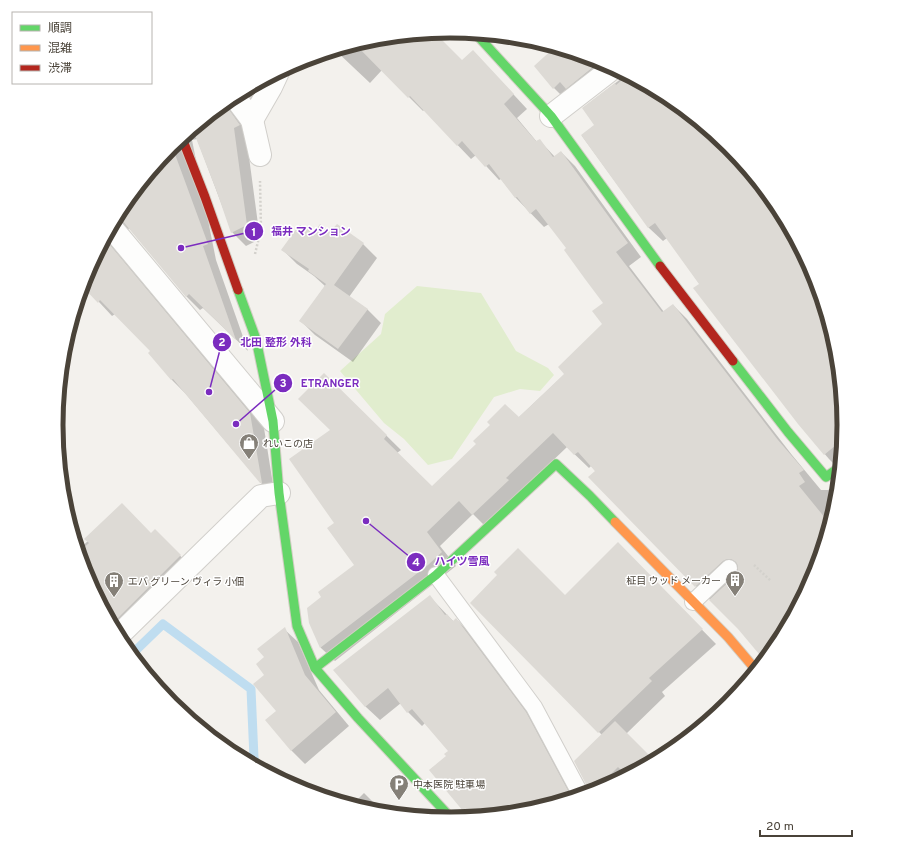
<svg xmlns="http://www.w3.org/2000/svg" width="900" height="850" font-family="Overpass,'Noto Sans JP',sans-serif">
	<rect width="100%" height="100%" fill="#f3f1ed"/>
	<polygon fill="#e1edce" points="417,286 481,293 516,351 548,368 554,375 540,391 520,389 494,397 452,459 428,465 404,439 384,423 340,371 381,334 385,314"/>
	<g fill="#0003">
		<polygon points="434,33 462,61 473,51 527,109 517,118 537,142 539,140 555,157 561,152 575,166 641,257 629,266 664,312 673,305 687,319 792,455 821,490 828,490 838,485 836,502 814,576 777,644 765,659 738,627 696,586 591,466 589,468 567,447 520,492 487,528 473,514 440,546 456,566 335,661 321,648 310,622 323,597 355,566 335,523 331,431 324,374 401,450 397,453 432,488 518,418 565,374 604,324 604,303 568,248 549,224 544,227 516,198 501,179 499,180 476,155 471,159 424,110 423,111 382,70 370,83 335,50 373,39"/>
		<polygon points="556,47 601,61 620,71 568,102 554,88"/>
		<polygon points="625,74 669,98 729,147 778,206 814,274 836,348 844,425 840,470 829,459 799,424 667,238 663,241 649,228 582,136 595,125 583,108 622,78"/>
		<polygon points="273,75 253,98 247,97 253,139 247,142 260,239 246,246 232,232 197,139 192,140 216,260 248,351 203,308 200,310 187,297 130,229 123,228 112,243 115,250 264,428 275,497 261,483 185,393 172,380 152,352 115,314 112,316 99,302 86,274 123,206 172,146 231,97"/>
		<polygon points="300,225 314,234 331,234 363,244 377,258 349,297 367,309 381,323 353,362 315,335 301,321 325,286 314,276 297,264 283,250"/>
		<polygon points="155,530 194,570 121,642 86,576 78,550 88,541 151,534"/>
		<polygon points="618,544 716,644 662,692 665,696 626,734 653,761 601,789 591,792 590,790 602,735 471,603 565,596"/>
		<polygon points="430,597 454,622 456,619 470,633 540,727 577,796 527,811 469,817 430,770 447,756 449,751 425,723 422,726 408,712 401,703 380,720 366,707 335,670"/>
		<polygon points="284,629 298,642 319,690 349,726 305,764 291,750 277,711 266,676 266,658"/>
		<polygon points="738,692 728,704 725,707 723,705"/>
		<polygon points="283,772 297,785 300,789 277,777"/>
		<polygon points="364,793 383,812 373,811 352,805"/>
	</g>
	<g fill="none" stroke-linecap="round" stroke-linejoin="round">
		<polyline stroke="#bfddf0" stroke-width="9" points="131,655 163,624 251,689 254,758 257,766"/>
	</g>
	<g fill="#dddad5">
		<polygon points="435,33 462,60 473,50 514,94 504,104 536,141 540,139 553,157 561,151 628,243 616,252 662,312 673,304 778,440 804,470 799,473 805,482 799,486 830,524 814,576 777,644 764,660 738,629 709,600 736,575 738,571 738,566 736,562 731,559 727,559 723,561 695,587 588,477 595,471 578,452 574,455 553,433 506,478 509,480 472,515 459,501 427,532 442,552 428,565 320,648 309,623 307,608 321,597 318,592 354,565 327,528 334,523 289,459 330,430 298,399 324,373 387,435 384,439 432,486 476,444 473,441 490,425 487,422 505,404 519,417 564,374 558,367 602,324 592,311 603,303 585,279 564,250 566,248 536,209 530,214 517,197 515,198 489,164 485,167 462,141 457,146 410,96 408,98 355,44 373,39"/>
		<polygon points="555,47 595,59 598,63 566,89 560,82 553,89 534,66"/>
		<polygon points="628,75 669,98 721,140 791,232 814,274 836,348 844,425 842,440 824,455 798,424 693,288 699,284 655,223 648,228 581,135 594,125 582,108 615,83 616,85"/>
		<polygon points="225,104 240,125 234,128 247,225 231,233 217,192 194,133 191,130 219,107"/>
		<polygon points="172,146 208,244 203,246 236,340 189,294 186,297 121,219 117,216 123,206"/>
		<polygon points="320,224 330,232 337,224 364,243 334,285 368,309 338,349 299,321 326,284 308,271 309,269 281,250 297,228 306,228 314,233"/>
		<polygon points="105,239 250,413 262,483 260,483 173,379 171,380 148,353 150,351 100,300 98,303 82,286 86,274"/>
		<polygon points="122,503 151,533 155,529 181,555 112,624 86,576 79,552 89,543 84,539"/>
		<polygon points="618,542 703,629 649,678 652,681 598,733 470,603 497,575 494,572 518,548 565,595"/>
		<polygon points="430,595 445,615 447,614 453,621 456,618 526,712 572,798 527,811 468,817 429,770 446,756 444,754 448,751 412,709 407,713 388,688 365,707 333,670"/>
		<polygon points="285,627 305,675 336,712 291,751 265,720 276,711 253,684 264,675 256,664 264,657 257,649"/>
		<polygon points="615,721 654,760 626,775 618,767 594,791 590,792 574,761"/>
	</g>
	<g fill="none" stroke-linecap="round" stroke-linejoin="round">
		<g stroke="#d1cfcb" stroke-width="18">
			<g id="lane">
				<polyline points="436,575 534,707 574,782 581,795"/>
				<polyline points="693,602 729,568"/>
			</g>
		</g>
		<g stroke="#d1cfcb" stroke-width="24">
			<g id="street">
				<polyline points="234,96 252,120 271,87 278,72"/>
				<polyline points="551,116 613,68"/>
				<polyline points="252,120 260,155"/>
				<polyline points="111,227 273,421"/>
				<polyline points="118,636 261,496 279,493"/>
			</g>
		</g>
		<g stroke="#d2cec4" stroke-width="11">
			<g id="fast">
				<polyline points="476,34 551,116 660,266"/>
				<polyline points="238,290 256,339 273,421 279,493 297,626 315,668 358,718 452,819"/>
				<polyline points="733,361 788,432 826,477 840,467"/>
				<polyline points="315,668 436,575 556,464 590,496 615,522"/>
			</g>
		</g>
		<g stroke="#d2cec4" stroke-width="11">
			<polyline id="slow" points="615,522 728,637 756,670"/>
		</g>
		<g stroke="#d2cec4" stroke-width="11">
			<g id="jam">
				<polyline points="182,138 205,197 238,290"/>
				<polyline points="660,266 733,361"/>
			</g>
		</g>
		<g stroke="#d3d1cc" stroke-width="2.5" stroke-dasharray="2 2" stroke-linecap="butt">
			<polyline points="255,254 261,229 260,181"/>
			<polyline points="754,565 771,581"/>
		</g>
		<use href="#lane" stroke="#fdfdfc" stroke-width="16"/>
		<use href="#street" stroke="#fdfdfc" stroke-width="22"/>
		<use href="#fast" stroke="#63d668" stroke-width="9"/>
		<use href="#slow" stroke="#ff974d" stroke-width="9"/>
		<use href="#jam" stroke="#b3261e" stroke-width="9"/>
	</g>
	<defs>
		<g id="shop-pin" transform="scale(1)"><path d="M0 17L-7.5 6A9.5 9.5 0 1 1 7.5 6Z" fill="#858078" stroke="#fff"/><path d="M-5-2.5h2.3a2.7 3.5 0 0 1 5.4 0H5L5.5 6h-11ZM-1.5-2.5h3a1.5 2.3 0 0 0-3 0Z" fill="#fff"/></g>
		<g id="building-pin" transform="scale(1)"><path d="M0 17L-7.5 6A9.5 9.5 0 1 1 7.5 6Z" fill="#858078" stroke="#fff"/><path d="M-4-6H4V6H1V3H-1V6H-4ZM-2.5-4.3h1.7v1.8h-1.7ZM.8-4.3h1.7v1.8H.8ZM-2.5-1h1.7V.8h-1.7ZM.8-1h1.7V.8H.8Z" fill="#fff"/></g>
		<g id="parking-pin" transform="scale(1)"><path d="M0 17L-7.5 6A9.5 9.5 0 1 1 7.5 6Z" fill="#858078" stroke="#fff"/><path d="M-3.5-5.5H1a3.5 3.5 0 0 1 0 7H-1V5.5H-3.5ZM-1-3.4V-.6H.8a1.4 1.4 0 0 0 0-2.8Z" fill="#fff"/></g>
	</defs>
	<g fill-rule="evenodd">
		<use href="#shop-pin" x="249" y="443"/>
		<use href="#building-pin" x="735" y="580"/>
		<use href="#building-pin" x="114" y="581"/>
		<use href="#parking-pin" x="399" y="784"/>
	</g>
	<g text-anchor="middle" stroke-width="3" stroke-linejoin="round" paint-order="stroke">
		<g font-size="10" fill="#4a4339" stroke="#fff" text-anchor="start">
			<text x="263" y="447">れいこの店</text>
			<text x="721" y="584" text-anchor="end">柾目 ウッド メーカー</text>
			<text x="128" y="585">エバ グリーン ヴィラ 小佃</text>
			<text x="413" y="788">中本医院 駐車場</text>
		</g>
	</g>
	<path d="M0 0H900V850H0ZM63 425a387 387 0 1 1 774 0a387 387 0 1 1-774 0Z" fill="#fff" fill-rule="evenodd"/>
	<path fill="none" stroke="#4a4339" stroke-width="5" d="M63 425a387 387 0 1 1 774 0a387 387 0 1 1-774 0Z"/>
	<path fill="none" stroke="#7b2cbf" stroke-width="1.5" d="M181 248L254 231M209 392L222 342M236 424L283 383M366 521L416 562"/>
	<g fill="#7b2cbf" stroke="#fff" stroke-width="1.5">
		<circle cx="181" cy="248" r="4"/>
		<circle cx="209" cy="392" r="4"/>
		<circle cx="236" cy="424" r="4"/>
		<circle cx="366" cy="521" r="4"/>
		<circle cx="254" cy="231" r="10"/>
		<circle cx="222" cy="342" r="10"/>
		<circle cx="283" cy="383" r="10"/>
		<circle cx="416" cy="562" r="10"/>
	</g>
	<g font-size="12" text-anchor="middle" font-weight="bold" fill="#fff">
		<text x="254" y="236">1</text>
		<text x="222" y="346">2</text>
		<text x="283" y="387">3</text>
		<text x="416" y="566">4</text>
	</g>
	<g font-size="11" text-anchor="middle" font-weight="bold" fill="#7b2cbf" stroke="#fff" stroke-width="3" stroke-linejoin="round" paint-order="stroke">
		<text x="311" y="235">福井 マンション</text>
		<text x="276" y="346">北田 整形 外科</text>
		<text x="330" y="387">ETRANGER</text>
		<text x="462" y="565">ハイツ雪風</text>
	</g>
	<rect x="12" y="12" width="140" height="72" fill="#ffffff" stroke="#b7b4b0"/>
	<rect x="20" y="25" width="20" height="6" fill="#63d668" stroke="#b7b4b0"/>
	<text x="48" y="32" font-size="12" fill="#4a4339">順調</text>
	<rect x="20" y="45" width="20" height="6" fill="#ff974d" stroke="#b7b4b0"/>
	<text x="48" y="52" font-size="12" fill="#4a4339">混雑</text>
	<rect x="20" y="65" width="20" height="6" fill="#b3261e" stroke="#b7b4b0"/>
	<text x="48" y="72" font-size="12" fill="#4a4339">渋滞</text>
	<path d="M760 830v6h92v-6" fill="none" stroke="#4a4339" stroke-width="2"/>
	<text x="766" y="830" font-size="12" fill="#4a4339" stroke="#ffffff" stroke-width="3" paint-order="stroke">20 m</text>
</svg>
